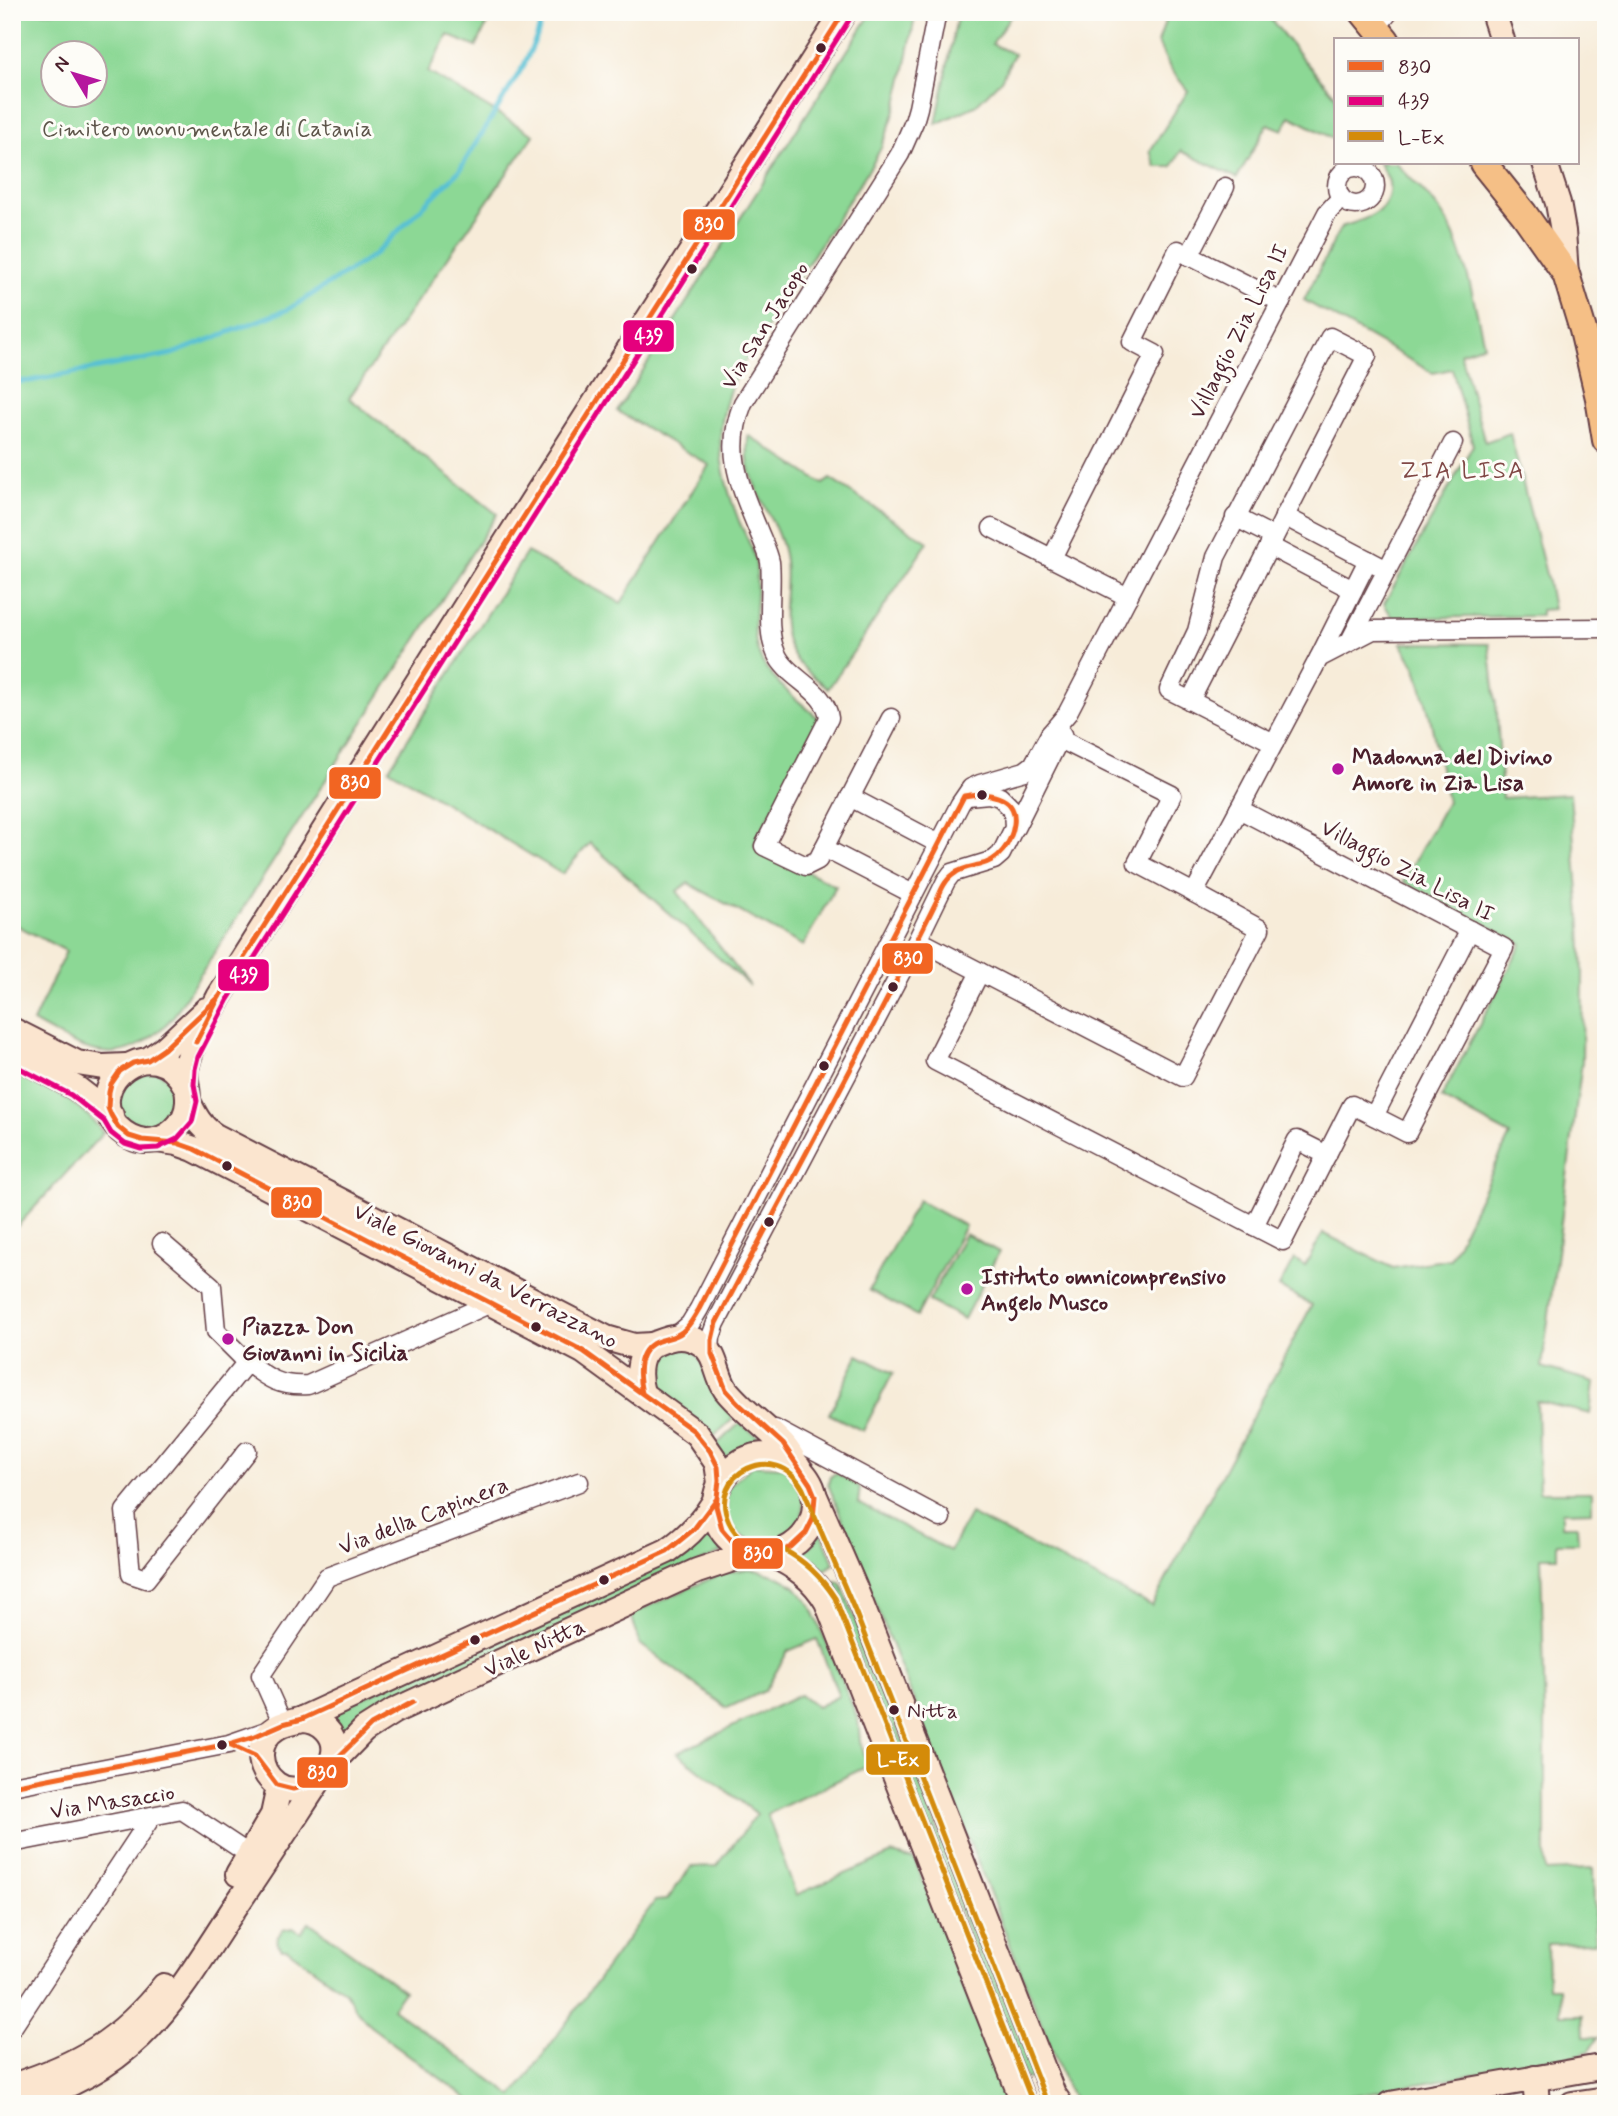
<svg xmlns="http://www.w3.org/2000/svg" width="1618" height="2116" font-family="Mynerve,sans-serif">
	<rect width="100%" height="100%" fill="#fdfcf7"/>
	<filter id="ink" filterUnits="userSpaceOnUse"><feTurbulence type="fractalNoise" baseFrequency=".0143" numOctaves="2"/><feDisplacementMap in="SourceGraphic" scale="14" xChannelSelector="R" yChannelSelector="G"/><feConvolveMatrix kernelMatrix="1 2 1 2 8 2 1 2 1" color-interpolation-filters="sRGB"/></filter>
	<filter id="wash" filterUnits="userSpaceOnUse"><feTurbulence type="fractalNoise" baseFrequency=".00686" numOctaves="4" result="noise"/><feDisplacementMap in="SourceGraphic" scale="28" xChannelSelector="R" yChannelSelector="G"/><feGaussianBlur stdDeviation="1.57" result="paint"/><feColorMatrix in="noise" values="0 0 0 0 0 0 0 0 0 0 0 0 0 0 0 0 0 1.4 0 .05"/><feComposite in="paint" operator="in"/></filter>
	<g filter="url(#wash)">
		<rect width="100%" height="100%" fill="#f7ecd9"/>
		<g fill="#8cd895" stroke="#6b7c60" stroke-width="2" fill-rule="evenodd">
			<path d="M 12,12 L 493,12 L 476,47 L 448,35 L 428,72 L 534,135 L 349,398 L 497,514 L 173,1017 C 122,1073 90,1054 33,1022 L 66,951 L 12,923 ZM 52,52 L 94,52 L 94,94 L 52,94 Z"/>
			<path d="M 872,12 L 916,12 C 905,66 900,114 873,163 L 736,375 C 712,429 718,467 739,521 C 745,535 755,551 756,566 C 760,595 748,629 760,657 C 771,682 799,700 819,719 L 754,845 L 836,886 L 803,946 L 688,883 L 677,891 L 750,986 L 590,843 L 562,874 L 389,769 L 527,552 L 621,603 L 709,465 L 617,411 Z"/>
			<polygon points="958,12 1013,12 992,44 1014,54 1001,80 975,106 936,124"/>
			<polygon points="1168,12 1265,12 1302,58 1336,96 1336,140 1290,116 1283,130 1268,124 1237,178 1181,151 1172,167 1156,167 1150,151 1188,91 1170,68 1158,43"/>
			<path d="M 1379,163 L 1396,163 C 1413,182 1437,202 1449,225 C 1466,258 1476,309 1484,345 L 1460,353 L 1485,442 L 1510,433 L 1548,582 L 1553,609 L 1541,610 L 1541,616 L 1393,618 L 1384,604 L 1473,445 L 1452,369 L 1433,373 L 1304,300 L 1341,227 C 1363,220 1393,213 1389,183 C 1388,176 1382,169 1379,163 Z"/>
			<path d="M 748,435 L 823,484 L 830,479 L 928,542 L 828,689 C 815,677 799,667 791,651 C 776,621 789,592 785,561 C 781,526 753,495 748,461 C 747,453 748,443 748,435 Z"/>
			<polygon points="1401,643 1489,644 1497,713 1502,798 1570,794 1581,928 1583,974 1582,1062 1542,1367 1594,1382 1590,1414 1537,1401 1539,1492 1592,1492 1592,1511 1562,1512 1562,1526 1577,1526 1578,1543 1557,1543 1557,1557 1541,1557 1545,1721 1545,1853 1546,1871 1593,1869 1595,1943 1547,1944 1548,1987 1560,1987 1561,2015 1583,2015 1584,2037 1598,2037 1589,2051 1576,2056 1304,2104 1078,2104 1067,2088 828,1484 830,1477 836,1473 860,1487 858,1503 950,1551 970,1514 1152,1606 1312,1305 1279,1287 1294,1259 1305,1266 1323,1233 1393,1268 1450,1259 1510,1135 1441,1098 1522,944 1403,882 1447,802 1430,717 1416,668"/>
			<path d="M 151,1067 L 177,1085 L 176,1117 L 149,1133 L 121,1120 C 115,1080 114,1082 151,1067 Z"/>
			<path d="M 12,1069 C 45,1087 81,1101 103,1133 L 12,1232 Z"/>
			<polygon points="918,1200 965,1226 917,1316 869,1290"/>
			<polygon points="965,1234 999,1252 964,1319 929,1301"/>
			<polygon points="676,1346 695,1352 704,1365 712,1389 722,1405 734,1418 711,1439 653,1389 649,1374 653,1359"/>
			<polygon points="858,1355 893,1373 863,1431 829,1414"/>
			<polygon points="740,1423 767,1443 739,1448 723,1459 716,1445"/>
			<polygon points="753,1465 784,1467 804,1490 802,1521 779,1542 758,1544 739,1535 727,1517 726,1496 729,1486"/>
			<polygon points="707,1528 715,1541 724,1551 344,1737 340,1729 328,1715"/>
			<polygon points="821,1531 834,1564 819,1573 797,1556 813,1544"/>
			<path d="M 749,1569 C 778,1574 797,1582 812,1608 L 858,1719 L 860,1741 L 868,1766 L 767,1814 L 796,1895 L 892,1854 L 915,1860 L 1009,2104 L 475,2104 L 370,2026 L 357,2011 L 345,1992 L 287,1949 L 282,1949 L 278,1944 L 277,1938 L 283,1930 L 293,1928 L 301,1933 L 309,1922 L 404,1991 L 392,2008 L 513,2096 L 655,1901 L 667,1900 L 691,1867 L 717,1866 L 757,1814 L 677,1753 L 800,1695 L 817,1707 L 839,1696 L 817,1639 L 788,1651 L 765,1691 L 727,1708 L 640,1644 L 631,1614 L 723,1573 Z"/>
			<polygon points="836,1582 841,1583 1035,2077 1028,2079 1025,2078 832,1588"/>
		</g>
		<g fill="none" stroke-linecap="round" stroke-linejoin="round">
			<polyline stroke="#57c0d4" stroke-width="5" points="12,382 30,381 172,354 289,309 374,255 459,171 524,65 537,36 544,12"/>
		</g>
	</g>
	<g filter="url(#ink)">
		<g fill="none" stroke-linecap="round" stroke-linejoin="round">
			<g stroke="#643e45" stroke-width="21">
				<g id="minor">
					<polyline points="1376,28 1389,12"/>
					<circle cx="1356" cy="186" r="19"/>
					<polyline points="1189,256 1225,187"/>
					<polyline points="1284,516 1387,570"/>
					<polyline points="1235,517 1274,537"/>
					<polyline points="992,528 1128,597"/>
					<polyline points="1269,546 1353,590"/>
					<polyline points="1052,558 1155,354 1132,342 1178,250 1281,302"/>
					<polyline points="1350,641 1453,443"/>
					<polyline points="1319,658 1368,560"/>
					<polyline points="1190,701 1367,356 1330,337 1216,557 1197,631 1169,690 1274,743"/>
					<polyline points="891,718 824,848 913,894"/>
					<polyline points="1050,734 1172,795 1137,863 1194,893"/>
					<polyline points="850,797 939,844"/>
					<polyline points="1015,828 1062,734"/>
					<path d="M 824,848 L 818,860 L 806,866 L 764,846 L 829,718 C 826,689 787,679 776,653 C 765,629 773,589 770,562 C 768,551 761,538 757,527 C 739,483 724,451 743,403 L 900,154 L 914,122 L 918,108 L 937,12"/>
					<polyline points="918,940 980,972 935,1061 1283,1241 1352,1105 1407,1133 1504,948 1239,809 1319,658 1373,630 1606,628"/>
					<polyline points="980,972 1183,1077 1260,929 1194,893 1239,809"/>
					<polyline points="1374,1116 1470,930"/>
					<polyline points="1254,1226 1297,1140 1327,1155"/>
					<polyline points="162,1243 212,1286 216,1331 247,1362"/>
					<polyline points="676,1336 690,1324 699,1309 960,804 971,788 980,784 1025,771 1033,765 1050,734 1067,714 1327,213 1341,198"/>
					<polyline points="710,1350 711,1337 716,1323 909,957 946,881 952,873 994,860 1001,854 1014,828 1013,810 1000,797 989,794 967,796"/>
					<polyline points="775,1429 941,1518"/>
					<path d="M 247,1451 L 146,1579 L 131,1574 L 125,1511 L 247,1362 C 268,1379 280,1387 308,1385 L 491,1303"/>
					<polyline points="283,1724 261,1675 327,1577 579,1482"/>
					<polyline points="12,1786 229,1744 275,1728"/>
					<polyline points="12,1843 182,1810 250,1855"/>
					<polyline points="12,2028 152,1816"/>
				</g>
			</g>
			<g stroke="#643e45" stroke-width="28">
				<g id="secondary">
					<polyline points="1493,12 1502,40"/>
					<polyline points="1545,163 1558,203 1563,231 1566,274"/>
					<polyline points="12,1030 77,1063 103,1067 126,1066"/>
					<polyline points="12,1054 76,1088 111,1115"/>
					<polyline points="148,1060 164,1049 206,1010"/>
					<path d="M 185,1085 C 154,1027 80,1084 117,1127 C 125,1135 135,1140 145,1141 C 167,1142 187,1124 188,1102 C 189,1089 183,1078 187,1065 C 192,1041 208,1019 219,997 L 507,541 L 844,12"/>
					<path d="M 188,1101 C 195,1116 200,1126 215,1136 L 606,1338 L 634,1346 L 652,1345"/>
					<polyline points="156,1140 177,1143 194,1149 583,1351 697,1434 717,1463 720,1483"/>
					<path d="M 642,1393 C 637,1375 637,1350 657,1343 C 674,1336 686,1334 702,1344 C 717,1354 716,1376 726,1390 C 743,1411 765,1425 783,1445 C 789,1451 793,1460 798,1467 C 805,1475 812,1483 814,1494 C 823,1538 771,1572 735,1544 C 683,1505 741,1426 798,1466"/>
					<polyline points="814,1494 854,1586 1053,2094 1060,2104"/>
					<path d="M 770,1554 C 795,1566 813,1578 827,1602 L 1024,2104"/>
					<path d="M 302,1719 L 667,1551 C 688,1537 702,1522 715,1501"/>
					<path d="M 302,1719 C 312,1719 319,1722 326,1729 C 354,1757 305,1806 276,1784 C 257,1770 255,1741 276,1728 C 283,1723 293,1722 302,1719 Z"/>
					<polyline points="331,1764 364,1730 394,1711 697,1571 751,1553"/>
					<polyline points="238,1874 273,1815 279,1787"/>
					<polyline points="1535,2078 1537,2104"/>
					<path d="M 12,2086 C 78,2065 121,2041 164,1986"/>
					<path d="M 16,2104 C 138,2068 170,2007 235,1907 C 265,1863 294,1818 323,1774"/>
					<polyline points="1390,2104 1606,2066"/>
					<polyline points="1572,2104 1606,2099"/>
				</g>
			</g>
			<g stroke="#643e45" stroke-width="30">
				<g id="primary">
					<polyline points="1363,12 1386,40"/>
					<polyline points="1483,163 1524,214 1566,274 1583,330 1599,398 1606,440"/>
				</g>
			</g>
			<use href="#minor" stroke="#fff" stroke-width="18"/>
			<use href="#secondary" stroke="#fbe5cf" stroke-width="24"/>
			<use href="#primary" stroke="#f5bf86" stroke-width="26"/>
			<g stroke="#fdfcf7" stroke-width="10">
				<g id="bus-1">
					<path d="M 219,997 L 164,1049 L 148,1060 L 133,1063 L 120,1071 L 111,1084 L 109,1092 L 108,1108 L 111,1115 L 118,1127 L 129,1136 L 142,1140 L 177,1143 L 194,1149 L 583,1351 L 694,1431 L 710,1451 L 718,1467 L 719,1480 L 716,1506 L 722,1529 L 732,1541 L 745,1550 L 760,1554 L 776,1553 L 791,1547 L 806,1533 L 813,1519 L 815,1496 L 810,1484 L 783,1444 L 739,1404 L 726,1390 L 712,1354 L 712,1340 L 716,1323 C 790,1182 867,1043 937,900 C 941,890 945,880 954,874 C 961,868 970,867 979,865 C 999,861 1011,844 1014,824 C 1018,794 985,792 964,796 L 699,1309 C 694,1317 690,1326 682,1332 C 675,1338 665,1338 656,1342 C 636,1351 638,1376 642,1393"/>
					<polyline points="196,1042 219,997 844,12"/>
					<polyline points="229,1744 255,1756 277,1785 293,1789 305,1786 316,1779 371,1725 413,1702"/>
					<polyline points="12,1786 229,1744 253,1737 283,1724 302,1719 667,1551 694,1529 715,1501"/>
				</g>
			</g>
			<g stroke="#fdfcf7" stroke-width="10">
				<polyline id="bus-2" points="12,1064 71,1095 104,1121 111,1133 125,1144 141,1149 158,1148 177,1139 192,1122 197,1101 194,1084 195,1069 198,1057 227,1001 851,17"/>
			</g>
			<g stroke="#fdfcf7" stroke-width="10">
				<path id="bus-3" d="M 1032,2101 L 835,1598 C 822,1578 805,1561 784,1550 C 762,1540 742,1550 729,1522 C 706,1473 777,1439 803,1489 L 855,1611 L 1045,2097 L 1049,2104"/>
			</g>
			<use href="#bus-1" stroke="#f26522" stroke-width="5"/>
			<use href="#bus-2" stroke="#e5007d" stroke-width="5"/>
			<use href="#bus-3" stroke="#d48b09" stroke-width="5"/>
		</g>
	</g>
	<g fill="#4a1f2b" stroke="#fdfcf7" stroke-width="2.5">
		<circle cx="821" cy="48" r="6"/>
		<circle cx="692" cy="269" r="6"/>
		<circle cx="982" cy="795" r="6"/>
		<circle cx="893" cy="987" r="6"/>
		<circle cx="824" cy="1066" r="6"/>
		<circle cx="227" cy="1166" r="6"/>
		<circle cx="769" cy="1222" r="6"/>
		<circle cx="536" cy="1327" r="6"/>
		<circle cx="604" cy="1580" r="6"/>
		<circle cx="475" cy="1640" r="6"/>
		<circle cx="894" cy="1710" r="6"/>
		<circle cx="222" cy="1745" r="6"/>
	</g>
	<g fill="#b5179e" stroke="#fdfcf7" stroke-width="2.5">
		<circle cx="1338" cy="769" r="7"/>
		<circle cx="967" cy="1289" r="7"/>
		<circle cx="228" cy="1339" r="7"/>
	</g>
	<g text-anchor="middle" stroke-width="6" stroke-linejoin="round" paint-order="stroke">
		<g font-size="21" fill="#4a1f2b" stroke="#fdfcf7" text-anchor="start">
			<text x="907" y="1718">Nitta</text>
		</g>
		<g font-size="23" fill="#5e564b" stroke="#fdfcf7">
			<text x="207" y="136">Cimitero monumentale di Catania</text>
		</g>
		<g font-size="23" fill="#4a1f2b" stroke="#fdfcf7">
			<text transform="translate(764 325) rotate(-58)" y="8">Via San Jacopo</text>
			<text transform="translate(1238 331) rotate(-63)" y="8">Villaggio Zia Lisa II</text>
			<text transform="translate(1408 870) rotate(28)" y="8">Villaggio Zia Lisa II</text>
			<text transform="translate(486 1275) rotate(27)" y="8">Viale Giovanni da Verrazzano</text>
			<text transform="translate(423 1515) rotate(-21)" y="8">Via della Capinera</text>
			<text transform="translate(534 1647) rotate(-25)" y="8">Viale Nitta</text>
			<text transform="translate(112 1801) rotate(-9)" y="8">Via Masaccio</text>
		</g>
		<g font-size="23" font-weight="bold" fill="#4a1f2b" stroke="#fdfcf7" text-anchor="start">
			<text x="1352" y="764">Madonna del Divino<tspan x="1352" dy="26">Amore in Zia Lisa</tspan></text>
			<text x="981" y="1284">Istituto omnicomprensivo<tspan x="981" dy="26">Angelo Musco</tspan></text>
			<text x="242" y="1334">Piazza Don<tspan x="242" dy="26">Giovanni in Sicilia</tspan></text>
		</g>
		<g font-size="24" letter-spacing="2" fill="#814947" stroke="#fdfcf7">
			<text x="1463" y="478">ZIA LISA</text>
		</g>
	</g>
	<g stroke="#fdfcf7" stroke-width="2.5">
		<rect x="682" y="208" width="54" height="33" rx="7" fill="#f26522"/>
		<rect x="622" y="319" width="53" height="34" rx="7" fill="#e5007d"/>
		<rect x="328" y="766" width="54" height="34" rx="7" fill="#f26522"/>
		<rect x="881" y="942" width="53" height="33" rx="7" fill="#f26522"/>
		<rect x="217" y="958" width="53" height="34" rx="7" fill="#e5007d"/>
		<rect x="270" y="1186" width="53" height="33" rx="7" fill="#f26522"/>
		<rect x="731" y="1537" width="53" height="33" rx="7" fill="#f26522"/>
		<rect x="865" y="1743" width="66" height="33" rx="7" fill="#d48b09"/>
		<rect x="296" y="1756" width="53" height="33" rx="7" fill="#f26522"/>
	</g>
	<g font-size="19" text-anchor="middle" font-weight="bold" fill="#fff">
		<text x="709" y="231">830</text>
		<text x="649" y="343">439</text>
		<text x="355" y="789">830</text>
		<text x="908" y="965">830</text>
		<text x="244" y="982">439</text>
		<text x="297" y="1209">830</text>
		<text x="758" y="1560">830</text>
		<text x="898" y="1766">L-Ex</text>
		<text x="322" y="1779">830</text>
	</g>
	<rect width="1618" height="2116" fill="none" stroke="#fdfcf7" stroke-width="42"/>
	<rect x="1334" y="38" width="245" height="126" fill="#fdfcf7" stroke="#b5a4a5" stroke-width="2"/>
	<rect x="1348" y="61" width="35" height="10" fill="#f26522" stroke="#b5a4a5" stroke-width="2"/>
	<text x="1398" y="74" font-size="21" fill="#4a1f2b">830</text>
	<rect x="1348" y="96" width="35" height="10" fill="#e5007d" stroke="#b5a4a5" stroke-width="2"/>
	<text x="1398" y="108" font-size="21" fill="#4a1f2b">439</text>
	<rect x="1348" y="131" width="35" height="10" fill="#d48b09" stroke="#b5a4a5" stroke-width="2"/>
	<text x="1398" y="144" font-size="21" fill="#4a1f2b">L-Ex</text>
	<g transform="translate(74 74) rotate(308)"><circle r="33" fill="#fdfcf7" stroke="#b5a4a5" stroke-width="2"/>
	<path d="M0-5L12 26L0 18L-12 26Z" fill="#b5179e"/>
	<text y="-10" font-size="19" font-weight="bold" text-anchor="middle" fill="#4a1f2b">N</text>
	</g>
</svg>
